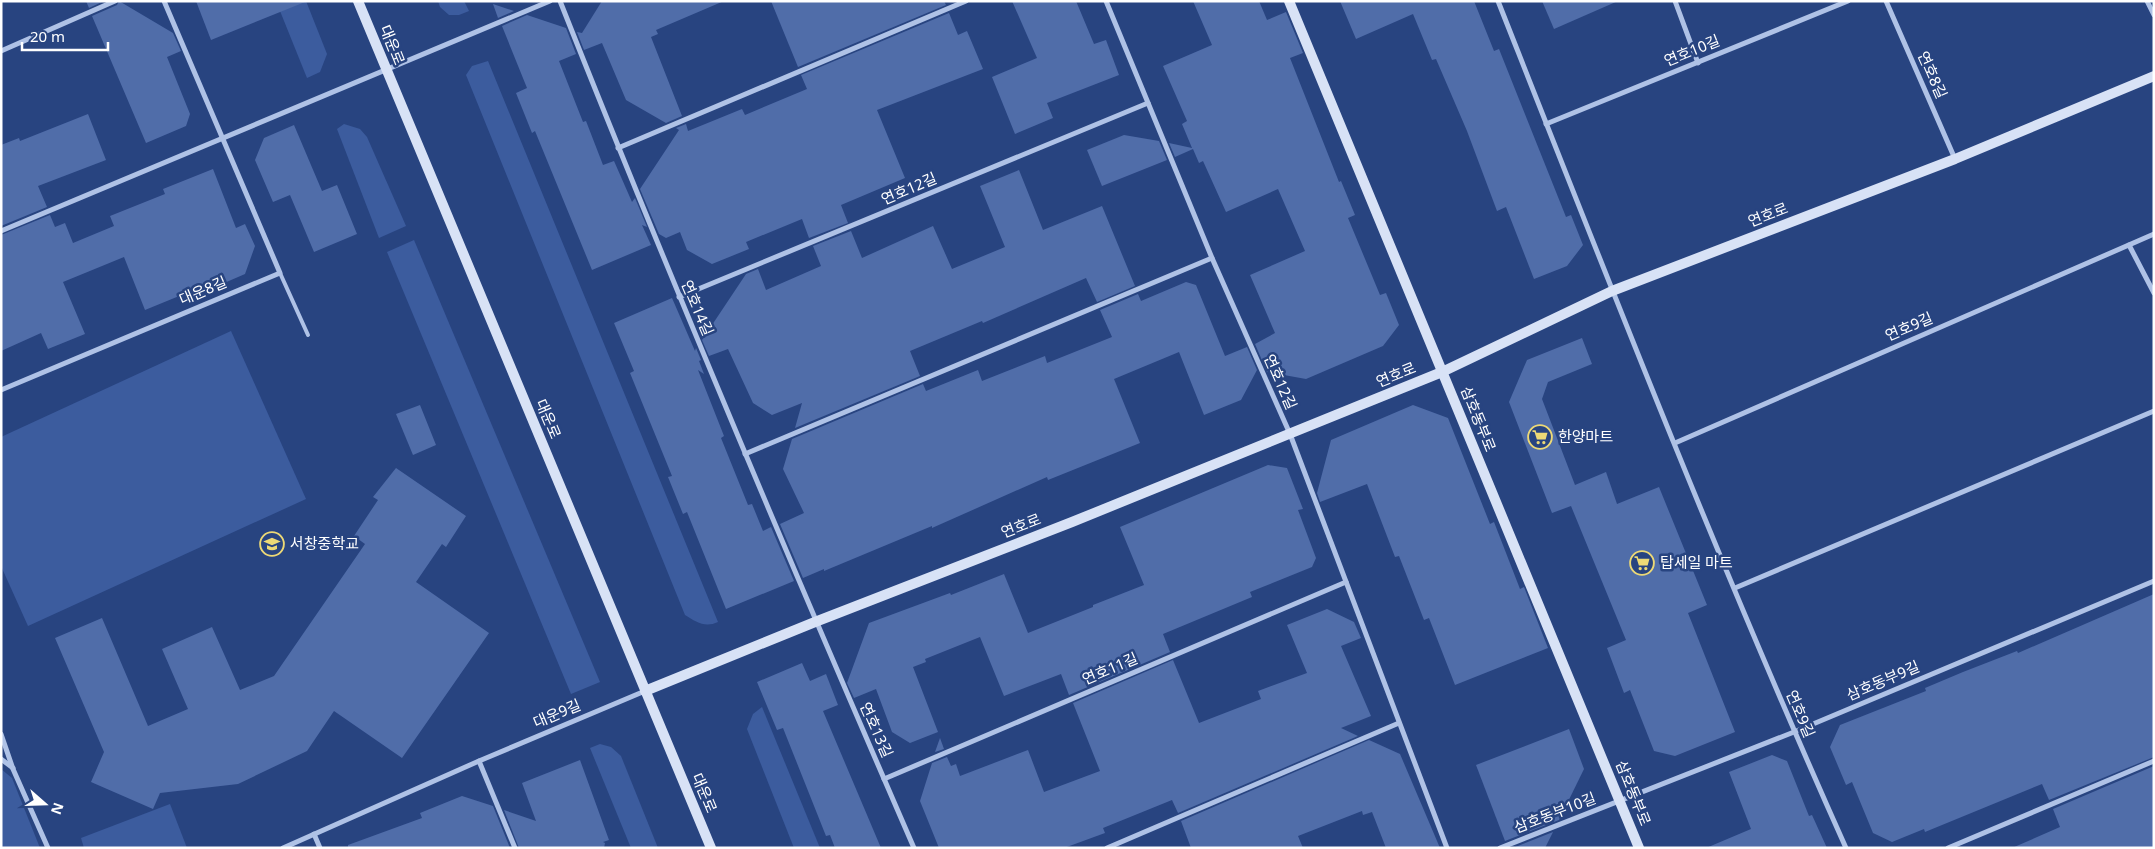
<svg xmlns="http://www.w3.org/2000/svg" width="2155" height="849" font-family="'Noto Sans','Noto Sans KR',sans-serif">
	<rect width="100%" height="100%" fill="#284480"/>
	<g fill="#3c5c9e">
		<polygon points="276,1 306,1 327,54 320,72 307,78"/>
		<polygon points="438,1 464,1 469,11 459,15 449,15 440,7"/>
		<path d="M 488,61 L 718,622 C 705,628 696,622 685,615 L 466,75 L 472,66 Z"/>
		<polygon points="344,124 360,129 367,137 406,226 379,238 337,129"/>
		<polygon points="414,240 600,682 571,694 387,252"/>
		<polygon points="231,331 306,499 28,626 1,566 1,437"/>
		<polygon points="762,707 820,848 794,848 747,729 753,714"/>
		<polygon points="600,744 611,747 621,756 658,848 631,848 590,748"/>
		<polygon points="1,769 12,778 40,848 1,848"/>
		<polygon points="170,804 187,848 84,848 81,838"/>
	</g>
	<g fill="#506da9">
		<polygon points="86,1 104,1 89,8"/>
		<polygon points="119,1 173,33 181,51 167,57 190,114 186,126 146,143 92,16 117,5"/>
		<polygon points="196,1 305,1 305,2 211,40"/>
		<polygon points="602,1 724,1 656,30 658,34 651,37 682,116 666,123 626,100 602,43 584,50 577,32 582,33"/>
		<polygon points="771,1 944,1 946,5 798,67"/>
		<polygon points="1012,1 1076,1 1094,44 1106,40 1119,75 1047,103 1053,118 1015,134 992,77 1037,58"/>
		<polygon points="1193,1 1259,1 1267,20 1286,12 1303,53 1290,58 1339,182 1341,181 1355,215 1348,218 1380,295 1386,293 1399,325 1383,346 1306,379 1267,372 1255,344 1275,333 1250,275 1305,251 1278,189 1226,212 1203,161 1199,163 1193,149 1175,157 1169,143 1192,148 1182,124 1187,121 1163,66 1212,45"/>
		<polygon points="1340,1 1474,1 1494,51 1499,49 1566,217 1571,215 1583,245 1567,266 1534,279 1506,207 1497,211 1467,131 1436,59 1432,60 1413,14 1356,39"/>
		<polygon points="1542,1 1618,1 1554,29"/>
		<polygon points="493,4 514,11 498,18"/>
		<polygon points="949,13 958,35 967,31 983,69 877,110 905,178 841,205 848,223 809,238 802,219 746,242 749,249 712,264 687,250 680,232 666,238 659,234 640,189 679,130 676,128 686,124 688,131 742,109 745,115 807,89 801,75"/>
		<polygon points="527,15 566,28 576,54 559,61 583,122 586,121 603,165 614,161 632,202 635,198 647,227 642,225 651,245 592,270 535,131 532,133 516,93 527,88 502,26"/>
		<polygon points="88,114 106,160 38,186 47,207 1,226 1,145 19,138 20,141"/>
		<polygon points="294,125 322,191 337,185 357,234 314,252 290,195 273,202 255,160 264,138"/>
		<polygon points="1124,135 1159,141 1167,160 1102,186 1087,150"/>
		<polygon points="213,169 236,228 245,224 255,246 245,274 208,290 206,285 145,310 124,257 63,282 85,334 48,349 41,333 1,351 1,235 50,215 55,227 65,223 73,243 114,226 110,216 165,194 163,189"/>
		<polygon points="1019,170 1043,230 1102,206 1135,286 1097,302 1086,278 983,323 982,321 910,351 920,376 795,428 802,403 772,415 753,403 728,349 709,356 702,340 746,274 758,269 766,290 821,266 813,246 851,231 862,258 933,226 952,269 1005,247 980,186"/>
		<polygon points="1186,282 1196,285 1225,356 1247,347 1257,370 1241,400 1204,415 1179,352 1114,379 1140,443 1048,480 1047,477 932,528 932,526 824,571 824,569 803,578 780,524 804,513 783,469 792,439 923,384 926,391 978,370 982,381 1045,356 1047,363 1112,337 1100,310 1138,294 1141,301"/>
		<polygon points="672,298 695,351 696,348 701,360 699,361 704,374 698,370 724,436 721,438 748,505 752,504 763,531 771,527 794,581 726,609 687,512 683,514 668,477 672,476 630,373 634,371 614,323"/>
		<polygon points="1582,338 1592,364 1548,382 1542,399 1575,485 1606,472 1617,504 1659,487 1707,605 1688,613 1735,732 1675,756 1654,751 1630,690 1624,693 1607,648 1626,640 1571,506 1552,513 1509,402 1527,360"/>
		<polygon points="420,405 436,445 413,455 396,414"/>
		<polygon points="1413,405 1448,418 1490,524 1494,522 1520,589 1524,587 1548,648 1455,685 1429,618 1424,620 1399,556 1395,557 1367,484 1320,502 1317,493 1331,440"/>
		<polygon points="1268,465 1287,468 1303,509 1298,510 1316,558 1312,567 1250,592 1252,597 1163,634 1170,652 1069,695 1061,674 1004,696 980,637 925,659 926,662 913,667 938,732 910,743 892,732 876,689 854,698 847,683 869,623 950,593 951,595 1004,574 1028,633 1093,607 1093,605 1144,585 1120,527"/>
		<polygon points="396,468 466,516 446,547 442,544 416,582 489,633 402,758 334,711 307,751 238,784 160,793 153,809 91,782 104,752 55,638 102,618 148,726 188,709 162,649 212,627 240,690 274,676 365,544 354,536 378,500 373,497"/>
		<polygon points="2154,594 2154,757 2049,800 2042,784 1925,832 1924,829 1892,842 1873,833 1852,782 1846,785 1830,747 1840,725 1926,691 1925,688 1963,672 2017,651 2018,653"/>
		<polygon points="1327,609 1354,622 1361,638 1341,646 1371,716 1341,728 1358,736 1178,813 1172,800 1103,828 1105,833 1064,848 939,848 920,801 932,763 947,757 951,766 956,764 960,776 1028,750 1044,792 1100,771 1073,703 1173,660 1199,723 1261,699 1258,691 1307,673 1287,625"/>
		<polygon points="802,663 810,681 826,674 838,705 823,711 881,848 835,848 830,835 826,836 783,728 777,730 757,682"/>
		<polygon points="1569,729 1584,769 1559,820 1505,841 1476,765"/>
		<polygon points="940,738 944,749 935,752"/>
		<polygon points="1369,740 1400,754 1440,848 1386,848 1372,812 1363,815 1362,811 1298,836 1303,848 1191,848 1181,821"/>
		<polygon points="1772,755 1787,761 1809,816 1812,815 1827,848 1706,848 1751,829 1729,772"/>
		<polygon points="580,760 609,840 603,842 605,843 604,848 519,848 504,810 536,821 522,783"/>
		<polygon points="2154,766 2154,848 2012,848 2060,827 2053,809"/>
		<polygon points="462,796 493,806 510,848 348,848 348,845 422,818 420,813"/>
		<polygon points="1553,832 1545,848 1513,848"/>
	</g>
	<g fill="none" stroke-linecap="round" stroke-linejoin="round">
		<polyline stroke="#afc2e6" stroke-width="4" points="280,273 308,335"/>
		<g stroke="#afc2e6" stroke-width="5">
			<path d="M 560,1 C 673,286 792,567 914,848"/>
			<polyline points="1106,1 1212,258 1290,434 1447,848"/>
			<path d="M 1498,1 C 1610,285 1721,569 1846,848"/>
			<polyline points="1675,1 1698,63"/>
			<polyline points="1886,1 1955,159"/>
			<polyline points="2147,1 2154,15"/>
			<polyline points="1,51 115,1"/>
			<polyline points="1546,124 1848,1"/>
			<polyline points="618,148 966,1"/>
			<polyline points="1,231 550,1"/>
			<polyline points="2129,245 2154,293"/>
			<polyline points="679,297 1148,103"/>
			<polyline points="1,390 280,273 164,1"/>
			<polyline points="1675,443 2154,234"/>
			<polyline points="745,454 1212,258"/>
			<polyline points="1735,588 2154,411"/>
			<polyline points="1,734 13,769 48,848"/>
			<polyline points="1,759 13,768"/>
			<polyline points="479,761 515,848"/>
			<polyline points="884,779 1346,582"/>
			<polyline points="314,834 320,848"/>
			<polyline points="283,848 479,761 645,691"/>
			<polyline points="1107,848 1399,723"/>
			<polyline points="1500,848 1794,732 2154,581"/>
			<polyline points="1948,848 2154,761"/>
		</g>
		<g stroke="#d8e2f6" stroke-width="10">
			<polyline points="358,1 711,848"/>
			<polyline points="1289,1 1639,848"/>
			<polyline points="645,691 815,622 1072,522 1442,372 1612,291 1955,159 2154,76"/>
		</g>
	</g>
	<defs>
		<g id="supermarket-ring" transform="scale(1.25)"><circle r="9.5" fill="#284480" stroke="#edd976" stroke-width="1.5"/><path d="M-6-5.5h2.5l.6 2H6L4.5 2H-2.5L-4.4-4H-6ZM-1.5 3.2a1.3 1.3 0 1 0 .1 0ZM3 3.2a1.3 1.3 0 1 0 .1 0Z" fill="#edd976"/></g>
		<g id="school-ring" transform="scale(1.25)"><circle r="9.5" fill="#284480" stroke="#edd976" stroke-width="1.5"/><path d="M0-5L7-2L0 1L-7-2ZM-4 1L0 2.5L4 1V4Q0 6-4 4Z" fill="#edd976"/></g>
	</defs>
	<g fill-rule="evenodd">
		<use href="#supermarket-ring" x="1540" y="437"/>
		<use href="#school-ring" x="272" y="544"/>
		<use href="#supermarket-ring" x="1642" y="563"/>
	</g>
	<g text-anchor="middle" stroke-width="5" stroke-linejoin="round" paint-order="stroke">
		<g font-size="15" fill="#fff" stroke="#284480">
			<text transform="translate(392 45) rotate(68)" y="5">대운로</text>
			<text transform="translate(1692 51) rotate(-22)" y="5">연호10길</text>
			<text transform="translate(1932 75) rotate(66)" y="5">연호8길</text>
			<text transform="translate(909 189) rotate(-23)" y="5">연호12길</text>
			<text transform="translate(1768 215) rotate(-21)" y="5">연호로</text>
			<text transform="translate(203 291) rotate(-23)" y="5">대운8길</text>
			<text transform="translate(697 308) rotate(67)" y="5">연호14길</text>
			<text transform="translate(1909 327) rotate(-23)" y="5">연호9길</text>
			<text transform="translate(1396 375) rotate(-22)" y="5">연호로</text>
			<text transform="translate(1280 382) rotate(66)" y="5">연호12길</text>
			<text transform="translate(548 419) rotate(67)" y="5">대운로</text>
			<text transform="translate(1478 419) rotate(68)" y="5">삼호동부로</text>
			<text transform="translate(1021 526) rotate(-21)" y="5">연호로</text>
			<text transform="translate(1110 669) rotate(-23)" y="5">연호11길</text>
			<text transform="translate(1883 681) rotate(-23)" y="5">삼호동부9길</text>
			<text transform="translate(557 714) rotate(-23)" y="5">대운9길</text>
			<text transform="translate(1800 714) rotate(67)" y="5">연호9길</text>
			<text transform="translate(876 730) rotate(66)" y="5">연호13길</text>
			<text transform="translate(704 793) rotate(67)" y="5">대운로</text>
			<text transform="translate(1633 793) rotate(68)" y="5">삼호동부로</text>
			<text transform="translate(1555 813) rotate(-21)" y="5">삼호동부10길</text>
		</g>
		<g font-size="15" fill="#fff" stroke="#284480" text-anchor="start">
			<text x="1558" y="442">한양마트</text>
			<text x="290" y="549">서창중학교</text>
			<text x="1660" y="568">탑세일 마트</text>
		</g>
	</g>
	<rect width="2155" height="849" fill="none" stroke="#ffffff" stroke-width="5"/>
	<g transform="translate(45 804) rotate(110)" stroke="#284480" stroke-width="4" paint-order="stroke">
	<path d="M0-4L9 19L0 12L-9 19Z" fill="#ffffff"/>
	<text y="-8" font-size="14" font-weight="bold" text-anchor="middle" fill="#ffffff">N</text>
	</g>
	<path d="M22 42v8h86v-8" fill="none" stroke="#ffffff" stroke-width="2.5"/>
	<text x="30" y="42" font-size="15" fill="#ffffff" stroke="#284480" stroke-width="4" paint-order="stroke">20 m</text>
</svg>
